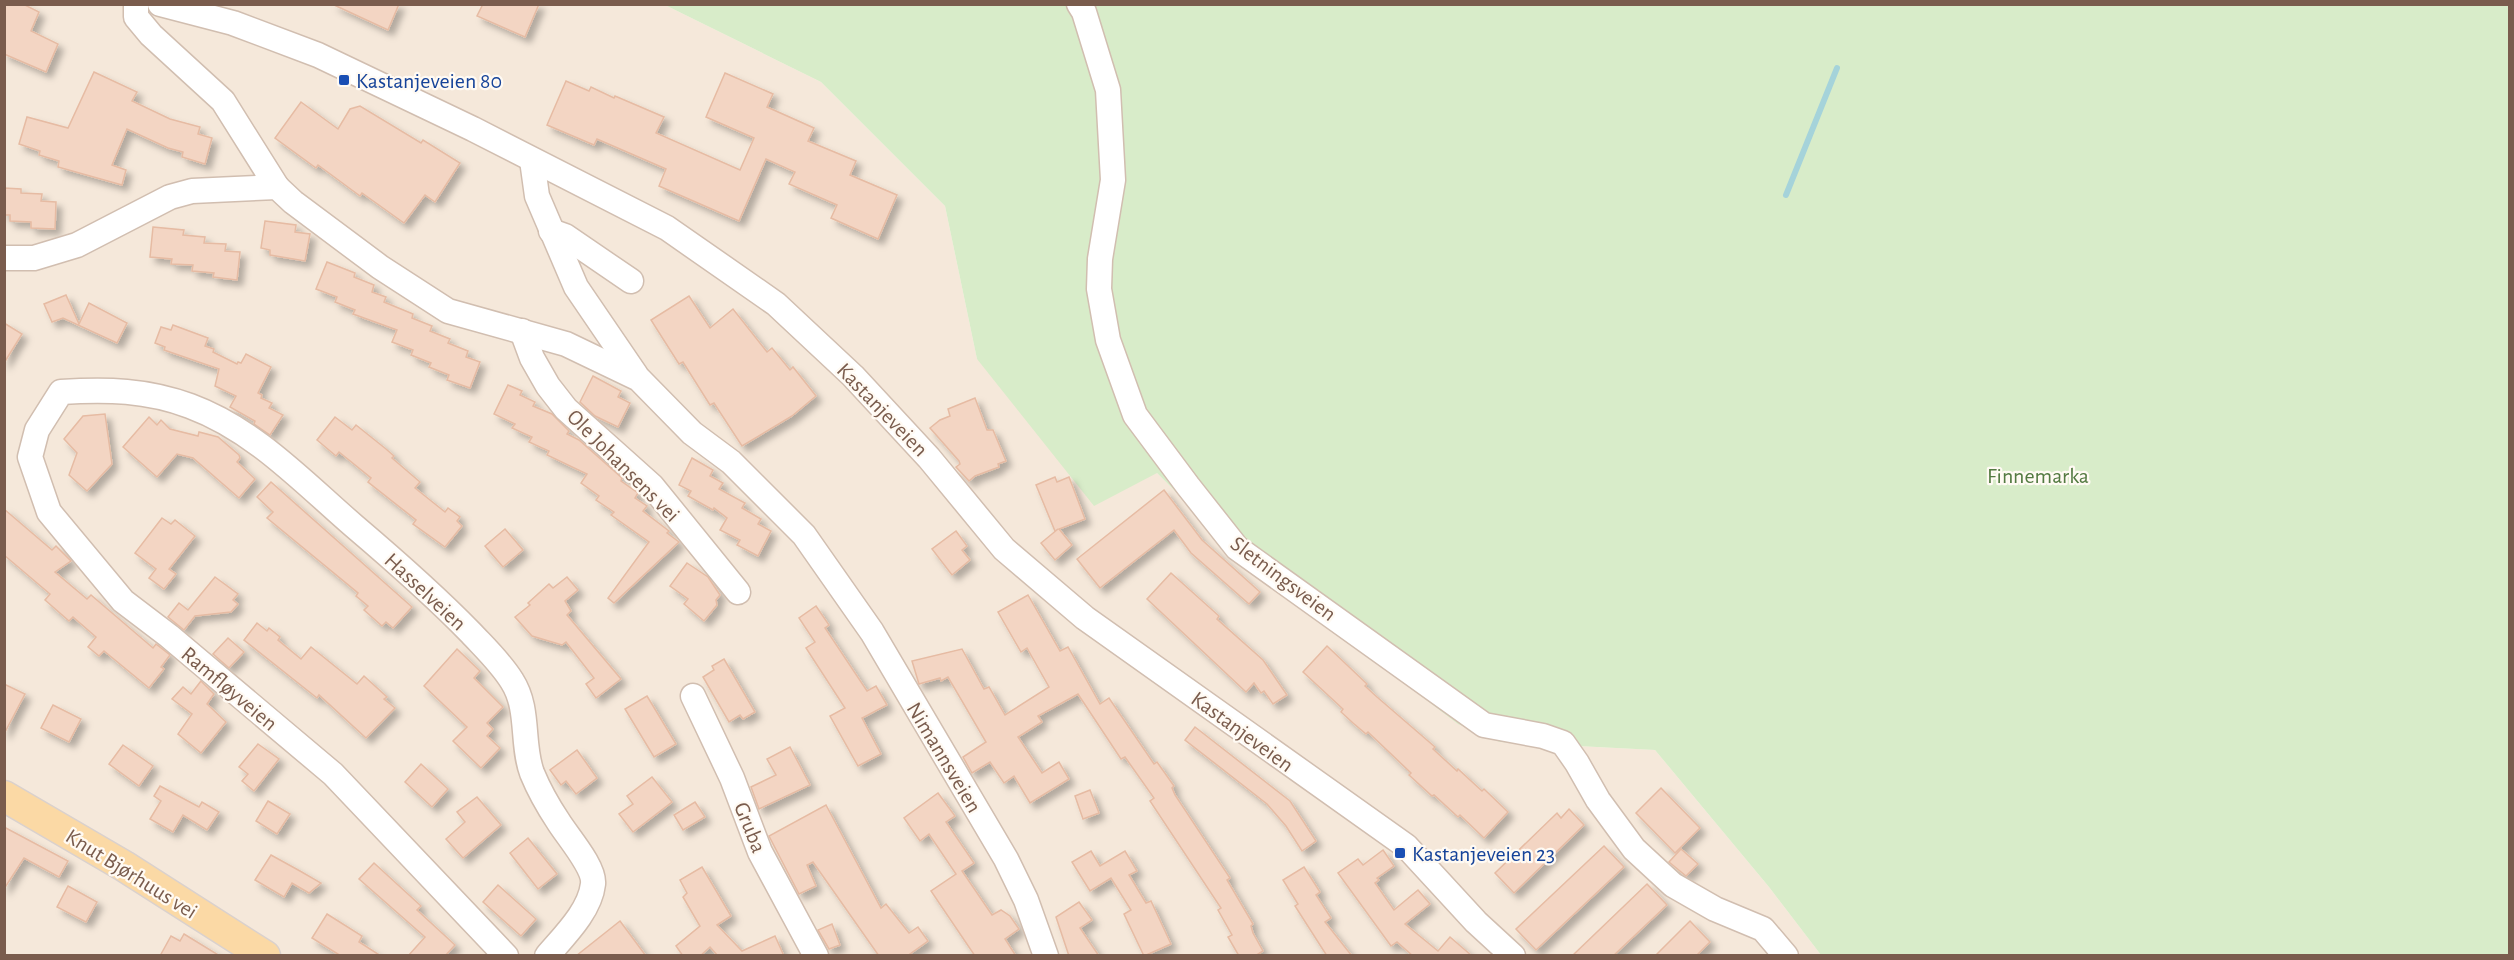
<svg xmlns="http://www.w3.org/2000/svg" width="2514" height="960" font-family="'Alegreya Sans',sans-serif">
	<defs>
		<filter id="shadow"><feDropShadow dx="5.5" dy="5.5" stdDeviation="3" flood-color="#0004"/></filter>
	</defs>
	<rect width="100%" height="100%" fill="#fdf6ec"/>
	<polygon fill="#f5e8da" points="5,4 665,5 821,82 945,206 977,359 1157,473 1232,548 1500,742 1655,750 1769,887 1821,955 5,956"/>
	<polygon fill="#d8ecc9" points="665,5 2509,5 2509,955 1821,955 1769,887 1655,750 1500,742 1458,724 1317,617 1232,548 1157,473 1094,506 977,359 945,206 821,82"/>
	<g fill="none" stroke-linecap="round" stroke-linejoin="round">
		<polyline stroke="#a5d3da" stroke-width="6" points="1786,195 1837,68"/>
	</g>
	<g fill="#f3d5c3" stroke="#e6bba3" stroke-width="1.5" filter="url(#shadow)">
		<polygon points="4,4 23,4 39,12 31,31 58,44 46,72 4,54"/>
		<polygon points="332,4 399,4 388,30"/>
		<polygon points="483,4 539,4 525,37 477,16"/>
		<polygon points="94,72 137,92 132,101 170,119 200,127 198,134 212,138 205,164 182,157 183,152 168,148 127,129 112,165 126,170 122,185 58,167 59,161 39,155 40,151 19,144 27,117 68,128"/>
		<polygon points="725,73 773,94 767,107 814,128 808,141 856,161 850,175 897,195 878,239 831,218 837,205 789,184 795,172 766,159 739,221 659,186 666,169 597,139 594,145 547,125 566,81 589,91 591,87 614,98 615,96 664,117 656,133 740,170 754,138 706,117"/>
		<polygon points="301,102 338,129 350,109 360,106 421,143 423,140 460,163 435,202 425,195 404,223 362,193 360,196 318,165 316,168 275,138"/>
		<polygon points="4,188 21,189 21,193 42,194 41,201 56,202 55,229 31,228 31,222 10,221 10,215 4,215"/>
		<polygon points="265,221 296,225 295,232 310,234 305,261 270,255 270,250 261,248"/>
		<polygon points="153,227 184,230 183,235 205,237 204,243 226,244 225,251 240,252 237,280 213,277 214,273 192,271 193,265 171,264 172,259 150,257"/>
		<polygon points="327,262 355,273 354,277 374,285 372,292 386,297 384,302 413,314 412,318 432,326 430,331 450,339 448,343 468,351 466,357 480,362 470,388 447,380 449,375 429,367 431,363 411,355 413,350 392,342 397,330 353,314 355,310 335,302 337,297 316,289"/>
		<polygon points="66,295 79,324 89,303 127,323 117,343 63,318 52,322 44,304"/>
		<polygon points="689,296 710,328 733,309 767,352 772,348 790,370 793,367 816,396 792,416 742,446 714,403 710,405 683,362 679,364 651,320"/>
		<polygon points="4,323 22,334 4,363"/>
		<polygon points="173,325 208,338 205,346 214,349 213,352 237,364 238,362 241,363 246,354 271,367 258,393 262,395 261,398 272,403 269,408 283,415 270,435 254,424 255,421 230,407 236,396 215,386 219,369 164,350 165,347 155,343 161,327 171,330"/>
		<polygon points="593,376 621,391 618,397 630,403 618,427 595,416 580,402"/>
		<polygon points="508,385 522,391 520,395 535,402 533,406 552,414 569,431 567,434 579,440 622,478 621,481 638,493 635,498 647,506 643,511 669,531 667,533 679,542 614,603 608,598 649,542 611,515 614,512 596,500 599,496 581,483 587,474 547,455 549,451 529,442 532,437 512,428 515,424 494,414"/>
		<polygon points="975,398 987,430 993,430 1006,461 998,464 999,467 975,476 969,481 956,467 960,464 959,461 930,428 940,420 950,416 948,409"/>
		<polygon points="105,414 112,464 87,491 69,475 77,453 64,439 83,416"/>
		<polygon points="149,417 157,425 161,420 170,429 198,436 199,432 218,437 239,455 240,458 237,462 255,479 239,498 193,458 177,454 157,477 123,447"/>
		<polygon points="335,417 352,430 356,425 386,449 394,456 392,458 420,482 415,488 445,512 448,508 460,517 457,521 462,526 445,547 413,524 416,520 368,482 371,478 339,452 336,456 317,440"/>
		<polygon points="692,458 713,470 710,476 723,483 719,489 745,503 742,508 761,519 758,524 771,531 758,556 737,545 740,540 720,530 727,518 714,508 713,510 688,496 691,491 679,485"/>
		<polygon points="1055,477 1057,482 1069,477 1085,519 1059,529 1072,545 1055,560 1041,543 1058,529 1055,531 1036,485"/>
		<polygon points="271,482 412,607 393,628 386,622 382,626 364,610 368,606 356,596 358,593 267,518 273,512 257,497"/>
		<polygon points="1164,490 1202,540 1260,592 1249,604 1191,553 1174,530 1100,588 1077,559"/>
		<polygon points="4,509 52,550 56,546 71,561 55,572 87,599 91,595 153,648 156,644 170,655 161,667 164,669 149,688 104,651 99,656 88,647 96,637 73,617 69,621 45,600 50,594 4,555"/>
		<polygon points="162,518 171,524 175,520 195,536 169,569 176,574 164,589 149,578 156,569 135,553"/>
		<polygon points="505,529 523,550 503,567 485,546"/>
		<polygon points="956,531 967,546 962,550 970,560 952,575 932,549"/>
		<polygon points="687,563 708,577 720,595 716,600 717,605 704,621 684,604 688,599 670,586"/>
		<polygon points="1171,573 1219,616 1217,619 1263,660 1287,695 1273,704 1264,691 1261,693 1254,683 1246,692 1147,599"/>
		<polygon points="215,577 238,594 233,600 238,604 231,612 195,616 184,630 168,617 179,603 188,610"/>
		<polygon points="567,577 578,590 565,601 571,611 567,615 621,679 596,698 586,684 594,678 566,642 562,645 532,636 515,617 530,605 528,603 549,584 553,588"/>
		<polygon points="1028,595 1060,651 1068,647 1100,704 1109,698 1154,764 1157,762 1174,786 1172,788 1175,795 1230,878 1227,880 1253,924 1251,926 1253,933 1263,951 1255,956 1239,956 1228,937 1232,935 1218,910 1221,908 1150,801 1154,798 1125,757 1121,759 1078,694 1038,716 1042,722 1018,737 1042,773 1059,762 1069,779 1030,803 1014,776 1004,783 990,762 972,773 963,757 986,742 948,677 941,681 940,678 919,684 912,661 962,649 984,689 989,687 1005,715 1049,687 1027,648 1021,652 998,612"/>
		<polygon points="816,606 829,625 825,628 867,691 876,686 887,705 862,718 881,754 858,766 830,716 845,708 806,648 815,642 799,618"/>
		<polygon points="257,623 267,631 269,628 280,637 278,640 301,659 311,647 357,684 364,676 387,697 384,699 395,708 366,738 319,695 317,698 244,640"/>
		<polygon points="228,638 244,652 229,668 213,654"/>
		<polygon points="1327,646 1367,684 1365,686 1377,697 1435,747 1433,749 1457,771 1458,769 1482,791 1484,789 1508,812 1484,838 1460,815 1458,817 1434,795 1432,796 1409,775 1411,773 1368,732 1366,734 1353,723 1341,712 1343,709 1303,672"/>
		<polygon points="457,649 480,671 474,678 503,707 487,723 493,729 487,736 500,748 481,768 453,741 467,727 424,686"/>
		<polygon points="724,659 755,712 743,719 740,715 729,722 703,677 714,670 712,666"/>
		<polygon points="201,681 214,694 207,704 226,722 201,753 178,734 192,714 172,699 183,687 191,694"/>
		<polygon points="4,684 25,694 4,734"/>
		<polygon points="647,696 676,744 654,757 625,709"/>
		<polygon points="53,705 81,719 69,742 41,728"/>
		<polygon points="1195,727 1290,801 1316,841 1302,851 1286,826 1267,804 1185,740"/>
		<polygon points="258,744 279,759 254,791 242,781 248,774 239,767"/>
		<polygon points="123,745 153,766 139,786 109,764"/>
		<polygon points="790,747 810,785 759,809 751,787 776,775 767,759"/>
		<polygon points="577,750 597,778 576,794 566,781 561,785 550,770"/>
		<polygon points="421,764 448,789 432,807 405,782"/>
		<polygon points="652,777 672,802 633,832 619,814 633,804 627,796"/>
		<polygon points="160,786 199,807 202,802 219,812 207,830 183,815 173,832 150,819 161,801 154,796"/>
		<polygon points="1661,788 1700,828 1675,853 1636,813"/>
		<polygon points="1090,790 1099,813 1083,819 1075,796"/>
		<polygon points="938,793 955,816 946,822 974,863 962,871 992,915 1001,910 1010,916 1019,929 1005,939 1016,956 975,956 931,891 956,874 929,834 920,841 904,818"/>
		<polygon points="477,797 501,825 463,858 446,839 465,822 457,812"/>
		<polygon points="268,801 290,814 277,834 256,821"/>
		<polygon points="695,802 705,817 683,830 674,815"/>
		<polygon points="826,805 881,908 886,904 909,933 918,927 928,941 907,956 879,956 813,862 807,865 816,886 799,894 769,836"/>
		<polygon points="1569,809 1584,825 1514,893 1495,873 1557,813 1561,818"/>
		<polygon points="4,827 68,861 59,877 24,858 4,889"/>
		<polygon points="528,838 557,874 538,889 510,853"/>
		<polygon points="1604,846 1624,867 1536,950 1516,929"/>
		<polygon points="1681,849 1698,864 1686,876 1669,862"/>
		<polygon points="1383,850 1394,866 1377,878 1379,880 1375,883 1394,910 1418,890 1430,904 1405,924 1438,951 1450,937 1472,956 1413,956 1397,942 1391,946 1338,873 1358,859 1363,865"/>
		<polygon points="1091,851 1100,866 1125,851 1137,871 1129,875 1146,903 1151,901 1171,944 1144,956 1124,914 1131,910 1111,878 1090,891 1072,862"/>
		<polygon points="271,855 300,871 321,883 309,893 292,883 284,897 255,880"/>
		<polygon points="374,863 421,906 417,910 455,945 445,956 408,956 425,937 359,879"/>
		<polygon points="702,867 731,916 717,925 742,951 775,936 784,956 718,956 710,947 700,956 683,956 676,946 700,926 683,897 687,893 680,880"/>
		<polygon points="1304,867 1320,892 1316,895 1331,918 1325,922 1352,956 1327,956 1295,906 1298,904 1283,880"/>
		<polygon points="1647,884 1667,905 1613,956 1572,956"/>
		<polygon points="498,885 536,919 521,936 483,902"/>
		<polygon points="68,886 97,902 86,922 57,907"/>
		<polygon points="1079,902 1092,920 1080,928 1099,956 1069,956 1056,917"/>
		<polygon points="327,914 362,936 359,942 381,956 341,956 312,938"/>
		<polygon points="620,921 646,956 576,956"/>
		<polygon points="1690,921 1710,942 1696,956 1655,956"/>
		<polygon points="832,924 840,945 829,949 818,930"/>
		<polygon points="184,934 220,956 160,956 171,936 180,941"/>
	</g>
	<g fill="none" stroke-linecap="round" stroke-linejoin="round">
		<g stroke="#d1beb0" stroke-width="27">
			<g id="minor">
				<polyline points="136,4 136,17 151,35 223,101 277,187"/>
				<polyline points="160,4 233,23 318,55 473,129 667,228 776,304 853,376 929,458 1004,549 1085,618 1406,846 1476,922 1513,956"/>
				<polyline points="1079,4 1084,12 1108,90 1113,180 1100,259 1099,289 1108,340 1135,415 1188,486 1237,548 1484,725 1543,736 1563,743 1577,763 1598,800 1634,849 1673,885 1715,909 1763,929 1786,956"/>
				<polyline points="532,160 537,196 576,287 636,375"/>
				<polyline points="551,231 565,236 631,281"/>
				<polyline points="4,258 34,258 77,245 170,197 192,191 277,187 293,202 380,267 448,311 566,344 639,379 692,433 731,462 804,535 872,632 1006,859 1026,900 1046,956"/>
				<polyline points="522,331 532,358 548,386 566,409 652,486 738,592"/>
				<polyline points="693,696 732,778 760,852 816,956"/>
				<path d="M 506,956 L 333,774 L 169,636 L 123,601 L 49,512 L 30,457 L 37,430 L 61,392 C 107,389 147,390 190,406 C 255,430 303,482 354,526 C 394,560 434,595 471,633 C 485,648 501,663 512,681 C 530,709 521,744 532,773 C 539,790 548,806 558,821 C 567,836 595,867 593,884 C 590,911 564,936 547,956"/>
			</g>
		</g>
		<g stroke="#dad1cd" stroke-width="33">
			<polyline id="major" points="4,796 124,866 265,956"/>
		</g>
		<use href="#minor" stroke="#fff" stroke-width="24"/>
		<use href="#major" stroke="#fbd9a5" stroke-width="30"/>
	</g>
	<g fill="#1a4fb4" stroke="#fffaf3" stroke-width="2">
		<rect x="338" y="74" width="12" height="12" rx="3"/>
		<rect x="1394" y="847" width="12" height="12" rx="3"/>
	</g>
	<g text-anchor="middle" stroke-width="4.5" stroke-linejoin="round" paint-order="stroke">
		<g font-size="22" fill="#164399" stroke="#fffaf3" text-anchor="start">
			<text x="356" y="88">Kastanjeveien 80</text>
			<text x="1412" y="861">Kastanjeveien 23</text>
		</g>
		<g font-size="22" fill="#7a5c4d" stroke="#fffaf3">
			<text transform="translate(883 409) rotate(46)" y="8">Kastanjeveien</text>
			<text transform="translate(624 465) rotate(45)" y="8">Ole Johansens vei</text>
			<text transform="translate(1284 578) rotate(37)" y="8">Sletningsveien</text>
			<text transform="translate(426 591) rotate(43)" y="8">Hasselveien</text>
			<text transform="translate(230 688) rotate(40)" y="8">Ramfløyveien</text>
			<text transform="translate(1243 731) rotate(36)" y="8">Kastanjeveien</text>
			<text transform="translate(945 757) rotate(59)" y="8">Nimannsveien</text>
			<text transform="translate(751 827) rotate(68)" y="8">Gruba</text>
			<text transform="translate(132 873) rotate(32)" y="8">Knut Bjørhuus vei</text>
		</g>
		<g font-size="22" fill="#537a41" stroke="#fffaf3">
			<text x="2038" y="483">Finnemarka</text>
		</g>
	</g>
	<rect width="2514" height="960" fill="none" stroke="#7a5c4d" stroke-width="12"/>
</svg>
